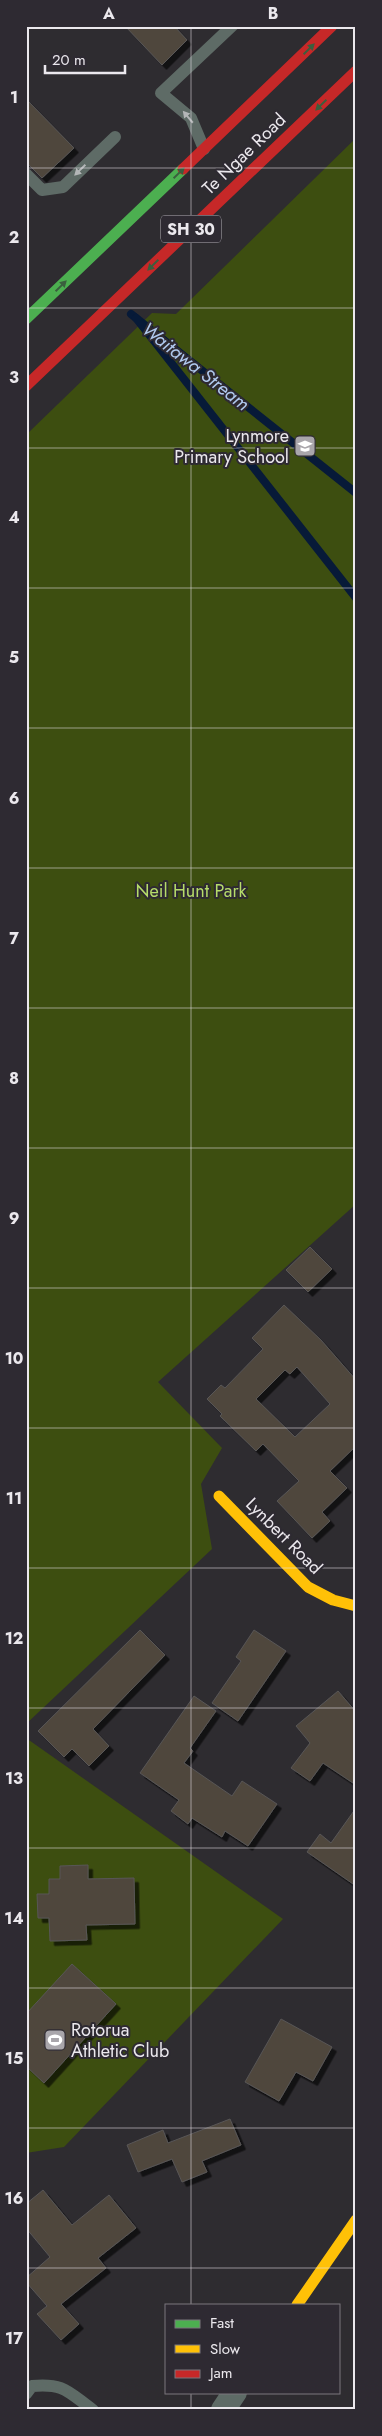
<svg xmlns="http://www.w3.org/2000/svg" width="382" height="2436" font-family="Jost,sans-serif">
	<defs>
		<filter id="shadow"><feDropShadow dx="4.5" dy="4.5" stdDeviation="0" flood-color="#0009"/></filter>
	</defs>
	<rect width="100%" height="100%" fill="#2e2c30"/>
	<g fill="#3d4e10">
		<polygon points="356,138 356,1204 158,1382 222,1448 201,1484 212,1549 26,1724 26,435 152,313 176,314"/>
		<polygon points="26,1738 283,1919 64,2147 26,2153"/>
	</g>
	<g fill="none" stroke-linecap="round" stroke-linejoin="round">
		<g stroke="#071a38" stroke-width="8">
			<polyline points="131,314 356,493"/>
			<polyline points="136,318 356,598"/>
		</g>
	</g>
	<g fill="#4f473e" stroke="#585656" fill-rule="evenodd" filter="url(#shadow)">
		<polygon points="125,26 174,26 187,40 162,65"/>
		<polygon points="26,99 74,148 42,178 26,162"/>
		<polygon points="310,1247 332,1269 308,1292 286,1270"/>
		<path d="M 284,1305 L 321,1340 L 356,1380 L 356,1446 L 330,1471 L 347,1488 L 322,1512 L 330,1521 L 312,1538 L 277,1501 L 299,1481 L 263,1444 L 256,1451 L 220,1416 L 222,1414 L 207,1399 L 221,1385 L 225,1388 L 263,1349 L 252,1338 ZM 297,1367 L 330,1404 L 295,1437 L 256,1399 L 285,1370 L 290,1374 Z"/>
		<polygon points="140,1630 165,1655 93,1729 109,1746 89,1766 72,1749 64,1757 38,1731"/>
		<polygon points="254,1630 286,1651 238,1721 212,1703 241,1661 236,1657"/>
		<polygon points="338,1691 356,1712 356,1785 323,1763 310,1781 291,1768 310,1743 296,1726"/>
		<polygon points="194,1696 216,1711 190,1748 193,1751 184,1763 232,1796 242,1781 277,1804 248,1846 225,1831 222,1837 192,1818 188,1824 171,1811 179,1800 140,1773"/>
		<polygon points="356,1808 356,1886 307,1852 320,1834 331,1843"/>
		<polygon points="88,1865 88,1879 134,1878 135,1924 86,1925 87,1940 50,1941 49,1918 38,1918 37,1894 49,1894 49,1879 60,1879 60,1866"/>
		<polygon points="72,1964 116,2004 44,2083 26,2066 26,2014"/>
		<polygon points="281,2019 332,2047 313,2081 296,2072 279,2101 245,2082"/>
		<polygon points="230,2119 241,2145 202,2161 207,2172 182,2182 172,2159 138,2172 127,2145 163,2130 168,2143"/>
		<polygon points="43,2190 72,2225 109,2195 136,2228 98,2258 106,2268 61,2304 79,2324 61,2340 37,2314 47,2306 26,2282 26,2278 50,2257 26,2228 26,2204"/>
	</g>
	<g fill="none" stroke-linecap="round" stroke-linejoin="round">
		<g stroke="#5e6b66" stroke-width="12">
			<polyline points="204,149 191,118 161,93 232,26"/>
			<polyline points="26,174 42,190 63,187 115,137"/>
			<path d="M 26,2394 L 32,2386 C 65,2383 68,2392 93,2410"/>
		</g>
		<polyline stroke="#5e6b66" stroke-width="24" points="223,2410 235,2392"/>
		<polyline stroke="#4caf50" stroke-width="11" points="26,319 183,169"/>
		<g stroke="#ffc107" stroke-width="11">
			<polyline points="219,1496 308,1587 333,1600 356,1606"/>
			<polyline points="297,2305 356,2220"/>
		</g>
		<g stroke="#c62828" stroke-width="11">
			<polyline points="183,169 332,26"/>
			<polyline points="26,386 356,71"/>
		</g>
	</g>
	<defs><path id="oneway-solid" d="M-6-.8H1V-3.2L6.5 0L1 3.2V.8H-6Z" transform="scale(1.25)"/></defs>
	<g fill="#3a5f3e">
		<use href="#oneway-solid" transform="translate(309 49) rotate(-44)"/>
		<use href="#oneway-solid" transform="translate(321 105) rotate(136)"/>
		<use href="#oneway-solid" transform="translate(179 173) rotate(-44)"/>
		<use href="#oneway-solid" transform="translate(153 265) rotate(136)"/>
		<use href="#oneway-solid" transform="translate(61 286) rotate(-44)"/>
	</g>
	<g fill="#b3b6b7">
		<use href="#oneway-solid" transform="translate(188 117) rotate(-130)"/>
		<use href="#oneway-solid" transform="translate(80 170) rotate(136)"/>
	</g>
	<path fill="none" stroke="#ebe8ed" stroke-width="1" stroke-opacity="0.55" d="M 191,26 L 191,2305M 26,168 L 356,168M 26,308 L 356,308M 26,448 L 356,448M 26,588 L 356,588M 26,728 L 356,728M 26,868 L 356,868M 26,1008 L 356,1008M 26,1148 L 356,1148M 26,1288 L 356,1288M 26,1428 L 356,1428M 26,1568 L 356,1568M 26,1708 L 356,1708M 26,1848 L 356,1848M 26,1988 L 356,1988M 26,2128 L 356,2128M 26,2268 L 356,2268M 191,2392 L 191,2410"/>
	<defs>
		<g id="school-square" transform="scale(1.125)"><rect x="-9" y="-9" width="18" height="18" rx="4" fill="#a9a6ab" stroke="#2e2a32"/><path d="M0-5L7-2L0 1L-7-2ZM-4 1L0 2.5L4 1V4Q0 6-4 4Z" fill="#fff"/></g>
		<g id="stadium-square" transform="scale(1.125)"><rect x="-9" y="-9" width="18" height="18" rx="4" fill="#a9a6ab" stroke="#2e2a32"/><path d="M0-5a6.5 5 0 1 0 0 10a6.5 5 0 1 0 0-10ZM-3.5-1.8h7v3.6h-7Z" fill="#fff"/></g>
	</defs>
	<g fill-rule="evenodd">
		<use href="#school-square" x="305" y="446"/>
		<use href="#stadium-square" x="55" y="2040"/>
	</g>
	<g text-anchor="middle" stroke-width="4" stroke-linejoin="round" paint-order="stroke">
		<rect fill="#2e2a32" stroke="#b2afb5" stroke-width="1" x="161" y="215.5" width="60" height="27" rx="4"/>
		<g font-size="16" font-weight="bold" fill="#ebe8ed">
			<text x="191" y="235">SH 30</text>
		</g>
		<g font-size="18" fill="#ebe8ed" stroke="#2e2a32">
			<text transform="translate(244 154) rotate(-44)" y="6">Te Ngae Road</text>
			<text transform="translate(284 1536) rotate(45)" y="6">Lynbert Road</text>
		</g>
		<g font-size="18" fill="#ebe8ed" stroke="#2e2a32" text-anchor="end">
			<text x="289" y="442">Lynmore<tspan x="289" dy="21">Primary School</tspan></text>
			<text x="71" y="2036" text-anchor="start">Rotorua<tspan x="71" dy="21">Athletic Club</tspan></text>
		</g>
		<g font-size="18" fill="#b6dc6a" stroke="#2e2a32">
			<text x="191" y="897">Neil Hunt Park</text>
		</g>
		<g font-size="19" font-style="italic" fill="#b0c9ee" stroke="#2e2a32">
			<text transform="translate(196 366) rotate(38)" y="7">Waitawa Stream</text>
		</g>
	</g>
	<rect width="382" height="2436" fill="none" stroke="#2e2a32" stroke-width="55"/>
	<rect x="165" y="2304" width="175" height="90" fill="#2e2a32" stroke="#7a767d"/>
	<rect x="175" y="2320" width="25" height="8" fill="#4caf50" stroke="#7a767d"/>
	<text x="210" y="2328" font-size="15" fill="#ebe8ed">Fast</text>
	<rect x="175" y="2345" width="25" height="8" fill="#ffc107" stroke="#7a767d"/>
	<text x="210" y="2354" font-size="15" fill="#ebe8ed">Slow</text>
	<rect x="175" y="2370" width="25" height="8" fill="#c62828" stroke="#7a767d"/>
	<text x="210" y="2378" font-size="15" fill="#ebe8ed">Jam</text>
	<path d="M45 65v8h80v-8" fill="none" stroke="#ebe8ed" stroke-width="2.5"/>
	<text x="52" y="65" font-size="15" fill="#ebe8ed" stroke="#2e2a32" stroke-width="4" paint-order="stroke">20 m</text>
	<rect x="28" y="28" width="326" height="2380" fill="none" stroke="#ebe8ed" stroke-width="2"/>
	<g font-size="16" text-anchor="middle" font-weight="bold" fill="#ebe8ed">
		<text x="109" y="19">A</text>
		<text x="273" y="19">B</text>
		<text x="14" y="103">1</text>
		<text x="14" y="243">2</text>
		<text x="14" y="383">3</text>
		<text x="14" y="523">4</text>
		<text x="14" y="663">5</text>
		<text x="14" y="804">6</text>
		<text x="14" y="944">7</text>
		<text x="14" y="1084">8</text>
		<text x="14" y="1224">9</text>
		<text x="14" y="1364">10</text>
		<text x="14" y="1504">11</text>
		<text x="14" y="1644">12</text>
		<text x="14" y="1784">13</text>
		<text x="14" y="1924">14</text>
		<text x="14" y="2064">15</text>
		<text x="14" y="2204">16</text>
		<text x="14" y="2344">17</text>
	</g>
</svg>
